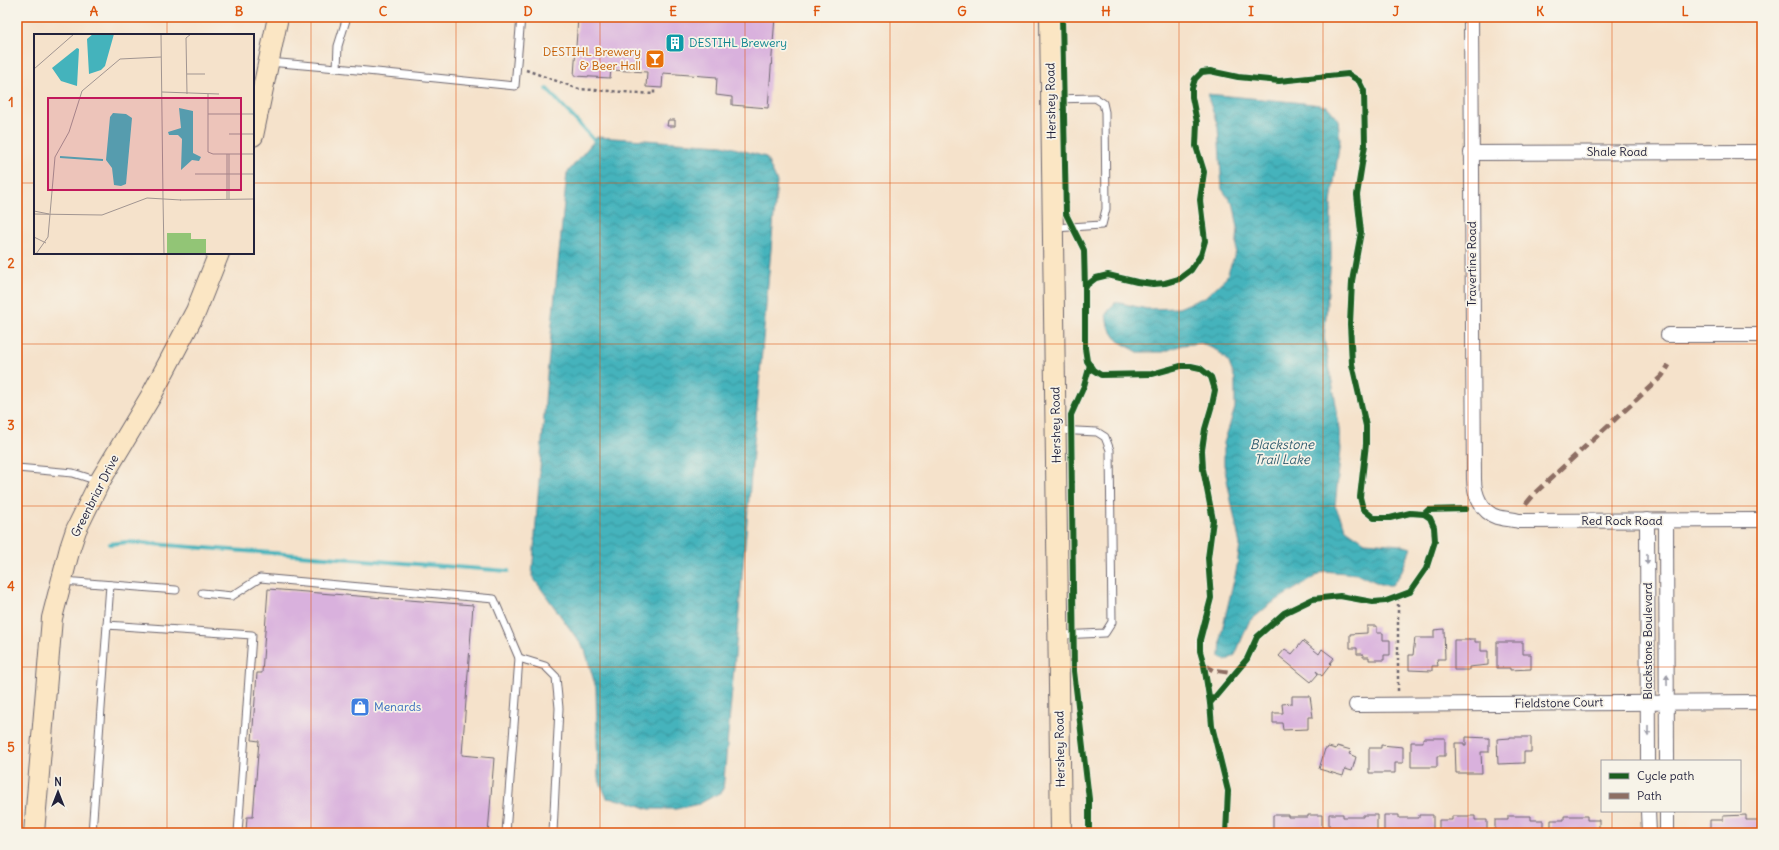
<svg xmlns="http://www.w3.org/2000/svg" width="1779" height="850" font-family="Delius,sans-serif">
	<defs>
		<pattern id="water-waves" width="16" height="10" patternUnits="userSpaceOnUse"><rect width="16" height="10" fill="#44b3bc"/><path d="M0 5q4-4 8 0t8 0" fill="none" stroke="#38919a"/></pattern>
	</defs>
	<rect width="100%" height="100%" fill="#f7f3e8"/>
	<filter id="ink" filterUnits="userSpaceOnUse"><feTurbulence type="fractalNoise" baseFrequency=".025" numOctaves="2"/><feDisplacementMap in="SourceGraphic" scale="8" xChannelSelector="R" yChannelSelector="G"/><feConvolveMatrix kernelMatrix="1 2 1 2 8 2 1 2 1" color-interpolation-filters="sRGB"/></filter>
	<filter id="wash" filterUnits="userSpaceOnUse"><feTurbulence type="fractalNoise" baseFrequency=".012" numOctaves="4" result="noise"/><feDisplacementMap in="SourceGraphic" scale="16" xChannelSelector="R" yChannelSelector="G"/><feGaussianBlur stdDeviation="0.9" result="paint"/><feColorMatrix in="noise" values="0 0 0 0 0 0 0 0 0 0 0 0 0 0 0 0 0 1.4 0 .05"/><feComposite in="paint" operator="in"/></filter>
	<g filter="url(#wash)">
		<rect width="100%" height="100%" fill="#f5e2cb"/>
		<g fill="url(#water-waves)" stroke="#336a7c">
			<polygon points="1207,94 1304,103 1327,106 1338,119 1340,140 1331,203 1331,259 1324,337 1337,410 1341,449 1335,506 1346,529 1365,542 1401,545 1411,548 1400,575 1392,585 1383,585 1357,574 1324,571 1269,605 1249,622 1235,655 1226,661 1220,657 1221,634 1236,572 1240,545 1224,465 1224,443 1235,408 1235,379 1229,363 1218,351 1201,343 1182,345 1163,352 1138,352 1118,341 1108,326 1106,314 1116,302 1147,309 1179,308 1205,297 1226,278 1236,252 1238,228 1234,206 1222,189 1218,127"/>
			<polygon points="597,137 723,145 766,157 777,182 723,791 699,804 676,809 649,809 627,801 607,798 598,778 596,688 585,650 532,576 547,375 567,173"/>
		</g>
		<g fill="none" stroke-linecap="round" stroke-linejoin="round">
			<g stroke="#44b3bc" stroke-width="4">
				<polyline points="547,89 594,140"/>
				<polyline points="110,544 127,542 508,571"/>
			</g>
		</g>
		<g id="blocks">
			<g fill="#d9b1dd">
				<polygon points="578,17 775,17 768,108 732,105 732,97 716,95 717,77 663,73 662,88 646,87 647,72 611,70 610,78 574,76"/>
				<polygon points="668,120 675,120 675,126 667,126"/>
				<polygon points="268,589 473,605 462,755 494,758 488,833 252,833 252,832 246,831 247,817 253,817 259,741 252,740 257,673 262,673"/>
				<polygon points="1367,626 1377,626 1377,633 1383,633 1383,640 1390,640 1390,655 1384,655 1384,660 1369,660 1369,657 1363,657 1363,654 1357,654 1357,648 1350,648 1350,634 1367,633"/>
				<polygon points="1444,629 1445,659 1437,659 1438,666 1432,666 1432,671 1409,670 1409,655 1413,655 1415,638 1434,638 1434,630"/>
				<polygon points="1469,639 1475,639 1475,642 1481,642 1481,651 1488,651 1488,665 1469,667 1469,670 1454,670 1454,640 1469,640"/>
				<polygon points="1303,641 1319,654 1322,649 1334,658 1330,663 1331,664 1322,676 1316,671 1318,674 1311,682 1279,656 1285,649 1292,654"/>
				<polygon points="1497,642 1523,642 1523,654 1531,654 1531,669 1510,670 1510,668 1497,668"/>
				<polygon points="1292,696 1310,696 1313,717 1308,717 1308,729 1283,730 1282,723 1273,723 1273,713 1283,713 1282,704 1292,703"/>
				<polygon points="1466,737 1489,738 1489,752 1481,752 1482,773 1456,773 1455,743 1464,743 1464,745 1466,745"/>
				<polygon points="1510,737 1531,737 1531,752 1524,752 1524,763 1498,764 1497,739 1510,738"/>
				<polygon points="1423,738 1445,738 1445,756 1437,756 1437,767 1411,767 1411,742 1423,742"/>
				<polygon points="1381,745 1403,747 1403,763 1395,763 1395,773 1369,773 1369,748 1381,748"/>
				<polygon points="1337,746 1351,750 1349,754 1356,757 1352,771 1345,769 1343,776 1319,769 1325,749 1327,749 1328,747 1336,749"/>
				<polygon points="1329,814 1343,814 1343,817 1363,817 1363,815 1377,815 1377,833 1329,833"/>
				<polygon points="1273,815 1288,815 1288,817 1308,817 1308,815 1322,815 1322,833 1273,833"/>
				<polygon points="1384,815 1399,815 1399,818 1419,818 1419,815 1433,815 1433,833 1384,833"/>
				<polygon points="1746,815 1746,820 1758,820 1758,833 1710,833 1710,820 1723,820 1723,816"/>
				<polygon points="1452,816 1475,816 1475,820 1487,820 1487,833 1439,833 1439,820 1452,820"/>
				<polygon points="1508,816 1531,816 1531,820 1543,820 1543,833 1495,833 1495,820 1508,820"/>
				<polygon points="1564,816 1587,816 1587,820 1599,820 1599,833 1551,833 1551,820 1564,820"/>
			</g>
		</g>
	</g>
	<g filter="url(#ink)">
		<use href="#blocks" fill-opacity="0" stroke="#6c656d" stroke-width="1"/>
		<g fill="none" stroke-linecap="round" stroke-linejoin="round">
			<g stroke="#6c656d" stroke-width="9">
				<g id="lane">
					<polyline points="269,62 337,68 338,46 347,17"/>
					<polyline points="337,68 515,86 521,17"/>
					<polyline points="1053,99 1095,98 1103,103 1105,112 1106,209 1102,225 1054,228"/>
					<polyline points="1056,430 1097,432 1105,437 1110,450 1112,622 1105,633 1060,635"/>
					<polyline points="17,468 73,473 98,481"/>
					<polyline points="63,581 176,590"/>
					<polyline points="202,593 232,596 260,578 494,599 519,658 506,833"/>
					<polyline points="107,625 110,585"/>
					<polyline points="519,658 545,666 556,677 559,708 553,833"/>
					<polyline points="92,833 107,625 252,635 238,833"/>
				</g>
			</g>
			<g stroke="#6c656d" stroke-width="16">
				<g id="street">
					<path d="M 1471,17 L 1474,479 C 1474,494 1481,512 1497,517 C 1504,519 1512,519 1519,521 L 1762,520"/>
					<polyline points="1471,153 1762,152"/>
					<polyline points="1668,335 1762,335"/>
					<polyline points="1647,520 1648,761"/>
					<polyline points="1666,521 1667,761"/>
					<polyline points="1356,705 1762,702"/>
					<polyline points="1648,811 1649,833"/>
					<polyline points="1667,811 1667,833"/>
				</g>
			</g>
			<g stroke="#6c656d" stroke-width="22">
				<g id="secondary">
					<polyline points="1050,17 1061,833"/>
					<polyline points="253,136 278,17"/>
					<polyline points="34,833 52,618 70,548 76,530 100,481 151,396 196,311 219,253"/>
				</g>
			</g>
			<g stroke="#6c656d" stroke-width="2.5" stroke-dasharray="3 3" stroke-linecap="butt">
				<polyline points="526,70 579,89 654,94 654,88"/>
				<polyline points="1398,598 1398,693"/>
			</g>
			<use href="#lane" stroke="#fff" stroke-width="7"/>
			<use href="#street" stroke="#fff" stroke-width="14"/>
			<use href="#secondary" stroke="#fbe6c4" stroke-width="20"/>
			<g stroke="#8d6e63" stroke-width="5" stroke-dasharray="10 5" stroke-linecap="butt">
				<polyline points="1526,504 1536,492 1662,376 1669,365"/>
				<polyline points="1204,665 1213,670 1235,673"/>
			</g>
			<g stroke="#f7f3e8" stroke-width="8">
				<g id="cycleway">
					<polyline points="1062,17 1066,214 1084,250 1085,289"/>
					<polyline points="1210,703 1247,659 1257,637 1284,613 1313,599 1340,596 1373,602 1386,601 1410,592 1426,569 1435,541 1434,527 1430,518 1424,514"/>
					<polyline points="1089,833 1089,799 1074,671 1071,415 1084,386 1090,365"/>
					<polyline points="1226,833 1228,791 1212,726 1210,703 1204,665 1200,651 1200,640 1211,598 1208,558 1213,520 1203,469 1202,450 1205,429 1212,405 1215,390 1211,377 1200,368 1191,366 1181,366 1152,374 1101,375 1093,370 1087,361 1085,348 1085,289 1087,285 1096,278 1108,275 1137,282 1153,284 1165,283 1179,279 1191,270 1201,255 1205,241 1200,200 1204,172 1196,146 1197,122 1192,97 1192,88 1195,79 1202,72 1210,71 1238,77 1279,81 1348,74 1359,81 1364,91 1365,145 1357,195 1361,232 1352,281 1350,324 1352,364 1366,426 1366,444 1360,497 1363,509 1374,518 1390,518 1410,513 1424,514 1428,510 1466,509"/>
				</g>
			</g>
			<use href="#cycleway" stroke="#1b5e20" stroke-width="6"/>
		</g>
		<defs><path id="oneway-solid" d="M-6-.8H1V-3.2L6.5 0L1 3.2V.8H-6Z"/></defs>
		<g fill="#9c9ca7">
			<use href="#oneway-solid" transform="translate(1647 559) rotate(90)"/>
			<use href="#oneway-solid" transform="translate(1667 680) rotate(-91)"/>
			<use href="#oneway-solid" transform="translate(1648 731) rotate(90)"/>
		</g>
	</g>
	<path fill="none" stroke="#de560e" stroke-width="1" stroke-opacity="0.55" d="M 167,17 L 167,35M 311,17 L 311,833M 456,17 L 456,833M 600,17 L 600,833M 745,17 L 745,833M 890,17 L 890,833M 1034,17 L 1034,833M 1179,17 L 1179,833M 1323,17 L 1323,833M 1468,17 L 1468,833M 1612,17 L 1612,761M 17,183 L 35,183M 253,183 L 1762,183M 167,253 L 167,833M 17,344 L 1762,344M 17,506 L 1762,506M 17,667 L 1762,667M 1612,811 L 1612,833"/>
	<defs>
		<g id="building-square" transform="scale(1)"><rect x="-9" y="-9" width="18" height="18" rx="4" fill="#0f9aa8" stroke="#f7f3e8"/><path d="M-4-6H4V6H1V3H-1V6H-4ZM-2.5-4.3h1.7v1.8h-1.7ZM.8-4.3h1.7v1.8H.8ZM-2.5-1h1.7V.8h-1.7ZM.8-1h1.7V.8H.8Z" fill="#fff"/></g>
		<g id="bar-square" transform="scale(1)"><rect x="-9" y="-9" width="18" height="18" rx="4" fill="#e8710a" stroke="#f7f3e8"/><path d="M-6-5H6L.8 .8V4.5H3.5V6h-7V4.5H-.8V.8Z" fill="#fff"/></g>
		<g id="shop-square" transform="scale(1)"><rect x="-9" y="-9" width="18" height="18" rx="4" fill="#3f7fe0" stroke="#f7f3e8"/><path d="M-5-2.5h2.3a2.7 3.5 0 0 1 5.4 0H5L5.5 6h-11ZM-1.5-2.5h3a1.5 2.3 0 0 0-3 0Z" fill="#fff"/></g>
	</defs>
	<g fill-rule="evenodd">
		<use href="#building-square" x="675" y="43"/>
		<use href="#bar-square" x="655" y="59"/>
		<use href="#shop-square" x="360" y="707"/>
	</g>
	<g text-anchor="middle" stroke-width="3.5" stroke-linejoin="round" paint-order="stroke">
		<g font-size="12" fill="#0d838f" stroke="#f7f3e8" text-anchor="start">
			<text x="689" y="47">DESTIHL Brewery</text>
		</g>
		<g font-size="12" fill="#c56008" stroke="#f7f3e8" text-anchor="end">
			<text x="641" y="56">DESTIHL Brewery<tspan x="641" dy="14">&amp; Beer Hall</tspan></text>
		</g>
		<g font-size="12" fill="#22223b" stroke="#f7f3e8">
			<text transform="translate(1051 101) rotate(-91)" y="4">Hershey Road</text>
			<text x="1617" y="156">Shale Road</text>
			<text transform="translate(1472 264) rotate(-90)" y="4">Travertine Road</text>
			<text transform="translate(1056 425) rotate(-91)" y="4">Hershey Road</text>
			<text transform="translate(95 496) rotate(-63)" y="4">Greenbriar Drive</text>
			<text x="1622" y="525">Red Rock Road</text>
			<text transform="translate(1648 641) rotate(-90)" y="4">Blackstone Boulevard</text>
			<text transform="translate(1559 703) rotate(-1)" y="4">Fieldstone Court</text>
			<text transform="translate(1060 749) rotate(-91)" y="4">Hershey Road</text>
		</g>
		<g font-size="12" fill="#366cbe" stroke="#f7f3e8" text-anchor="start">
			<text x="374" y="711">Menards</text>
		</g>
		<g font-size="13" font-style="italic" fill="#305c6f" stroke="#f7f3e8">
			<text x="1282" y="449">Blackstone<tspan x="1282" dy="15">Trail Lake</tspan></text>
		</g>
	</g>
	<g transform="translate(34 34)">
		<rect width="220" height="220" fill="#f5e2cb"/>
		<path d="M 133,199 L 157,199 L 157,205 L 172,205 L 172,220 L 133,220 Z" fill="#92c576"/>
		<path d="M 59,0 L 80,0 L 71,32 L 67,36 L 55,40 L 53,5 ZM 43,14 L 45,15 L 43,52 L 27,47 L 18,34 ZM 145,74 L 159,77 L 159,119 L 167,123 L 165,127 L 158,126 L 147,136 L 148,105 L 144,101 L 135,101 L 134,98 L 147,94 ZM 79,79 L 92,80 L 98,84 L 92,150 L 87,152 L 80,151 L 78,134 L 72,126 L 76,83 Z" fill="#44b3bc"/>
		<path fill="none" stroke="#44b3bc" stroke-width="2" d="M 26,123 L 69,126"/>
		<path fill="none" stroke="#a19591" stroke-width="1" d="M 127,0 L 129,164M 0,35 L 40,0M 153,40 L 171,40M 128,58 L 185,60M 153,60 L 152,4 L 157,0M 174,60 L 174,118 L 179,120 L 220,120M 174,80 L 220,80M 195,100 L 220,100M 193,120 L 193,165M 195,120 L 195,165M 161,140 L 220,140M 129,164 L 130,220M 146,166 L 220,165M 0,177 L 15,180M 0,180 L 68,181 L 113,164 L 147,166M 0,203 L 12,209M 2,220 L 14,203 L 21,123 L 35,98 L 48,57 L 86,25 L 127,23"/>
		<path fill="#c2185b" fill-opacity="0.15" stroke="#c2185b" stroke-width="2" d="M 14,64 L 207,64 L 207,156 L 14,156 Z"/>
		<rect width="220" height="220" fill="none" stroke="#22223b" stroke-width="2"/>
	</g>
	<rect width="1779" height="850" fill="none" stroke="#f7f3e8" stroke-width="44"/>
	<rect x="1601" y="760" width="140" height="52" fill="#f7f3e8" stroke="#a29fa3"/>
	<rect x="1609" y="773" width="20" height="6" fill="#1b5e20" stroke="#a29fa3"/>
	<text x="1637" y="780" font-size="12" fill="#22223b">Cycle path</text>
	<rect x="1609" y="793" width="20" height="6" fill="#8d6e63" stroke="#a29fa3"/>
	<text x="1637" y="800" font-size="12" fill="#22223b">Path</text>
	<g transform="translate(58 792)" stroke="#f7f3e8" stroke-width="3" paint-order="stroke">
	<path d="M0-3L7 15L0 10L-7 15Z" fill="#22223b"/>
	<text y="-6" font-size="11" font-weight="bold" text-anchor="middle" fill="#22223b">N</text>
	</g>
	<rect x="22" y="22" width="1735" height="806" fill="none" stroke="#de560e" stroke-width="1.5"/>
	<g font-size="13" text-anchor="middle" font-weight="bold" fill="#de560e">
		<text x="94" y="16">A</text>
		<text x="239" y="16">B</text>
		<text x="383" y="16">C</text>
		<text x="528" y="16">D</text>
		<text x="673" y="16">E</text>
		<text x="817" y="16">F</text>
		<text x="962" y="16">G</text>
		<text x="1106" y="16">H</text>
		<text x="1251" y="16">I</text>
		<text x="1396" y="16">J</text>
		<text x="1540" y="16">K</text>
		<text x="1685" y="16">L</text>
		<text x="11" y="107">1</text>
		<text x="11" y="268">2</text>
		<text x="11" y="430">3</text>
		<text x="11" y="591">4</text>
		<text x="11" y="752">5</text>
	</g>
</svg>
